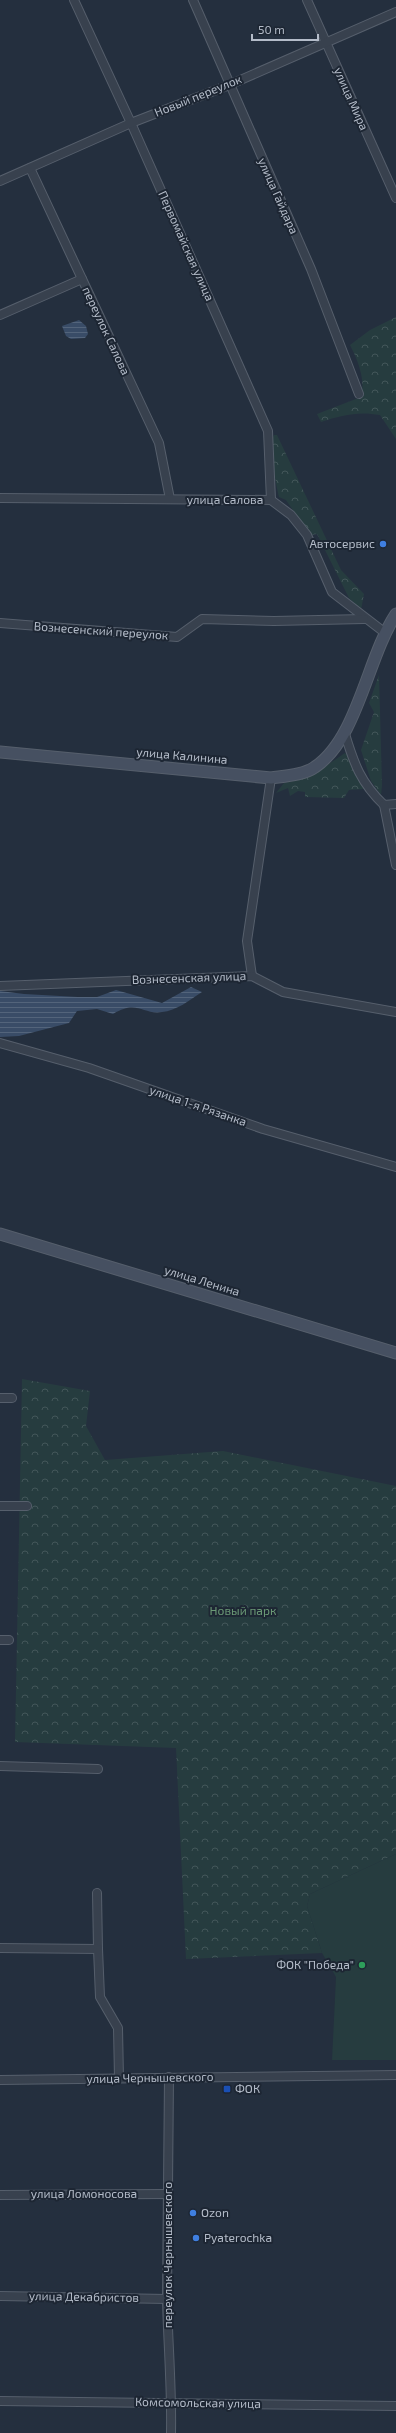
<svg xmlns="http://www.w3.org/2000/svg" width="396" height="2433" font-family="'Exo 2',sans-serif">
	<defs>
		<pattern id="forest-crowns" width="20" height="18" patternUnits="userSpaceOnUse"><rect width="20" height="18" fill="#263c3f"/><path d="M2 6a3 3 0 1 1 6 0M12 15a3 3 0 1 1 6 0" fill="none" stroke="#435659"/></pattern>
		<pattern id="water-rules" width="6" height="5" patternUnits="userSpaceOnUse"><rect width="6" height="5" fill="#394c67"/><path d="M0 2.5h6" fill="none" stroke="#53647b"/></pattern>
	</defs>
	<rect width="100%" height="100%" fill="#242f3e"/>
	<g fill="url(#forest-crowns)">
		<path d="M 396,317 L 396,439 L 380,415 C 359,411 341,415 321,422 L 317,414 L 361,397 C 366,381 358,360 350,345 L 370,330 Z"/>
		<path d="M 274,435 L 277,435 L 341,570 L 364,594 L 361,610 L 349,598 L 317,534 L 311,535 L 307,531 L 286,500 L 279,497 C 276,484 268,445 274,435 Z"/>
		<polygon points="379,675 382,785 381,795 371,781 361,750 374,712 369,703"/>
		<polygon points="345,753 349,756 364,789 349,790 344,798 305,797 305,792 298,791 290,796 288,788 276,793 284,783 300,779 320,770"/>
		<polygon points="22,1379 90,1391 86,1426 105,1460 223,1451 396,1486 396,1854 310,1894 307,1906 322,1953 186,1959 176,1748 15,1742"/>
	</g>
	<polygon fill="#263c3f" points="396,1854 396,2060 332,2060 336,1977 322,1953 307,1906 310,1894"/>
	<g fill="url(#water-rules)">
		<polygon points="79,320 86,326 88,334 85,338 71,339 66,336 62,326"/>
		<path d="M 191,987 L 202,992 C 190,1000 176,1011 162,1012 C 143,1015 137,999 113,1014 L 97,1009 L 77,1011 L 69,1023 L 19,1036 L 0,1037 L 0,991 L 24,994 L 78,997 L 97,997 L 116,990 L 162,1003 Z"/>
	</g>
	<g fill="none" stroke-linecap="round" stroke-linejoin="round">
		<g stroke="#565f6c" stroke-width="10">
			<g id="street">
				<polyline points="74,0 131,123 268,431 271,500"/>
				<polyline points="193,0 311,269 359,394"/>
				<polyline points="307,0 396,198"/>
				<polyline points="30,168 159,443 170,499"/>
				<polyline points="0,181 131,123 229,85 396,12"/>
				<polyline points="0,315 82,279"/>
				<polyline points="0,498 271,500 291,515 307,535 332,592 384,632"/>
				<polyline points="0,623 177,637 202,619 274,621 364,619"/>
				<path d="M 345,734 C 354,764 361,783 384,805 L 396,804"/>
				<polyline points="384,805 396,865"/>
				<polyline points="252,976 247,941 271,778"/>
				<polyline points="0,986 252,976 283,992 396,1012"/>
				<polyline points="0,1043 89,1068 263,1129 396,1167"/>
				<polyline points="0,1398 12,1398"/>
				<polyline points="0,1506 27,1506"/>
				<polyline points="0,1640 9,1640"/>
				<polyline points="0,1766 98,1769"/>
				<polyline points="97,1893 98,1949"/>
				<polyline points="0,1948 98,1949 100,1997 118,2028 119,2078"/>
				<path d="M 169,2077 C 168,2151 167,2225 167,2299 C 168,2344 172,2389 171,2433"/>
				<polyline points="0,2080 396,2075"/>
				<polyline points="0,2195 168,2194"/>
				<polyline points="0,2296 167,2299"/>
				<polyline points="0,2401 396,2406"/>
			</g>
		</g>
		<g stroke="#565f6c" stroke-width="13">
			<g id="secondary">
				<path d="M 0,752 L 271,778 C 285,776 304,775 315,767 C 358,738 367,658 396,614"/>
				<polyline points="0,1234 396,1353"/>
			</g>
		</g>
		<use href="#street" stroke="#38414e" stroke-width="8"/>
		<use href="#secondary" stroke="#465061" stroke-width="11"/>
	</g>
	<g fill="#3f7fe0" stroke="#1d2633" stroke-width="1.5">
		<circle cx="383" cy="544" r="4"/>
		<circle cx="193" cy="2213" r="4"/>
		<circle cx="196" cy="2238" r="4"/>
	</g>
	<circle fill="#2e9e5b" stroke="#1d2633" stroke-width="1.5" cx="362" cy="1965" r="4"/>
	<rect fill="#1a4fb4" stroke="#1d2633" stroke-width="1.5" x="223" y="2085" width="8" height="8" rx="2"/>
	<g text-anchor="middle" stroke-width="4" stroke-linejoin="round" paint-order="stroke">
		<g font-size="12" fill="#b4bcc9" stroke="#1d2633">
			<text transform="translate(198 96) rotate(-22)" y="4">Новый переулок</text>
			<text transform="translate(351 99) rotate(66)" y="4">улица Мира</text>
			<text transform="translate(278 196) rotate(66)" y="4">улица Гайдара</text>
			<text transform="translate(186 246) rotate(66)" y="4">Первомайская улица</text>
			<text transform="translate(106 331) rotate(65)" y="4">переулок Салова</text>
			<text x="225" y="504">улица Салова</text>
			<text transform="translate(101 631) rotate(4)" y="4">Вознесенский переулок</text>
			<text transform="translate(182 756) rotate(5)" y="4">улица Калинина</text>
			<text transform="translate(189 978) rotate(-2)" y="4">Вознесенская улица</text>
			<text transform="translate(198 1106) rotate(19)" y="4">улица 1-я Рязанка</text>
			<text transform="translate(202 1281) rotate(17)" y="4">улица Ленина</text>
			<text transform="translate(150 2078) rotate(-1)" y="4">улица Чернышевского</text>
			<text x="84" y="2198">улица Ломоносова</text>
			<text transform="translate(168 2255) rotate(-90)" y="4">переулок Чернышевского</text>
			<text transform="translate(84 2297) rotate(1)" y="4">улица Декабристов</text>
			<text transform="translate(198 2403) rotate(1)" y="4">Комсомольская улица</text>
		</g>
		<g font-size="12" fill="#b4bcc9" stroke="#1d2633" text-anchor="start">
			<text x="375" y="548" text-anchor="end">Автосервис</text>
			<text x="354" y="1969" text-anchor="end">ФОК "Победа"</text>
			<text x="235" y="2093">ФОК</text>
			<text x="201" y="2217">Ozon</text>
			<text x="204" y="2242">Pyaterochka</text>
		</g>
		<g font-size="12" fill="#6b9a76" stroke="#1d2633">
			<text x="243" y="1615">Новый парк</text>
		</g>
	</g>
	<path d="M252 34v6h66v-6" fill="none" stroke="#b4bcc9" stroke-width="2"/>
	<text x="258" y="34" font-size="12" fill="#b4bcc9" stroke="#1d2633" stroke-width="3" paint-order="stroke">50 m</text>
</svg>
